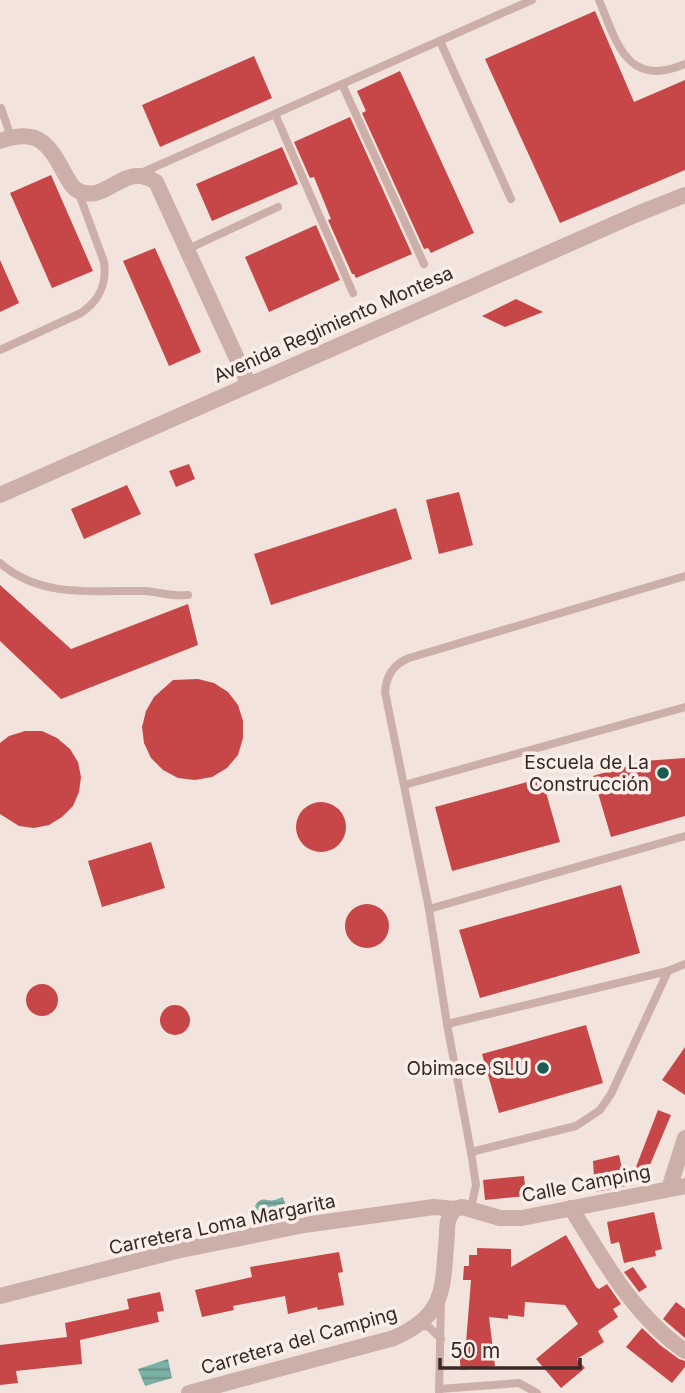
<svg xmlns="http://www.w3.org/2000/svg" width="685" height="1393" font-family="Inter,sans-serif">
	<defs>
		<pattern id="water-rules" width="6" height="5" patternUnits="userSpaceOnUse" patternTransform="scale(1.75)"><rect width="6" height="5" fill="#7bb0a5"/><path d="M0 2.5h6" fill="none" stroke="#668f86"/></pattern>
	</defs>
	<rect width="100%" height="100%" fill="#f2e3dd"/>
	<g fill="url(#water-rules)">
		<path d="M 283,1197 L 287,1209 L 280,1216 L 268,1220 L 258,1214 L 255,1206 C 262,1195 265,1202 275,1200 C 277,1199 280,1198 283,1197 Z"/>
		<polygon points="168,1359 172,1378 145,1386 138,1369"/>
	</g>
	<g fill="#c74647">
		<polygon points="595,11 634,102 685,80 685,170 560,223 485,59"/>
		<polygon points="254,56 272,98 160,147 142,105"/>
		<polygon points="400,71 474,233 431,253 428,248 424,249 362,113 366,111 357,91"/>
		<polygon points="350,117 412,254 356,278 354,274 352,274 328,220 331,219 314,177 310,178 294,142"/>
		<polygon points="282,147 298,184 212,221 196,184"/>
		<polygon points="51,175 93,271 52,288 10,193"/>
		<polygon points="316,225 340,280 269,312 245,257"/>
		<polygon points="155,248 201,352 169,366 123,261"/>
		<polygon points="0,260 19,303 0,312"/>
		<polygon points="516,299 543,312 505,327 482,316"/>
		<polygon points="189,464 195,479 176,487 169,471"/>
		<polygon points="127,485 141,514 84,539 71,509"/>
		<polygon points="459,492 473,545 439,554 426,500"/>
		<polygon points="396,508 412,559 271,605 254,554"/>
		<polygon points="0,585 71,649 188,604 198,645 61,699 0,641"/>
		<polygon points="198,679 214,683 228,692 238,705 243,721 243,738 238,755 227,768 212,777 195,780 178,778 163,770 151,758 144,743 142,727 146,711 154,697 173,680"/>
		<polygon points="25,731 42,731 57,738 70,749 78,762 81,777 79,792 73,806 62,817 49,825 34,828 19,826 0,814 0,743 9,736"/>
		<polygon points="685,758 685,816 611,837 593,776 644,761"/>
		<polygon points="542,778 560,842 452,871 435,807"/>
		<circle cx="321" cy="827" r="25"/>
		<polygon points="151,842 165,888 102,907 88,861"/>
		<polygon points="621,885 640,953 480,998 459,930"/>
		<circle cx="367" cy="926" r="22"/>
		<circle cx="42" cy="1000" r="16"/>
		<circle cx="175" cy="1020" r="15"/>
		<polygon points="586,1025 603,1083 499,1113 482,1054"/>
		<polygon points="685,1047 685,1095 662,1080"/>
		<polygon points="658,1110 671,1115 647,1172 636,1167"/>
		<polygon points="619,1155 626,1186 595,1192 593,1161"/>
		<polygon points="524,1176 526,1196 485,1200 483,1180"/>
		<polygon points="654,1212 662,1249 655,1251 656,1256 624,1263 619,1242 611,1244 607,1222"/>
		<polygon points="566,1235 596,1287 599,1289 607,1284 621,1304 613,1309 618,1317 598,1331 604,1342 577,1359 585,1368 561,1388 536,1359 578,1324 565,1305 525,1302 524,1317 508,1315 508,1319 489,1317 495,1366 461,1370 458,1344 466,1343 471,1280 463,1280 464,1266 469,1266 469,1255 477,1255 477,1248 511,1249 511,1267"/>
		<polygon points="339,1252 343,1272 338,1273 344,1305 318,1310 317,1307 288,1314 285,1296 233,1306 234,1310 202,1317 195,1290 252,1277 250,1267"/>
		<polygon points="633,1267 647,1287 639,1292 624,1272"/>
		<polygon points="160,1292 164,1311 157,1312 159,1322 80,1340 82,1364 16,1371 18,1383 0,1385 0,1345 67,1337 65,1323 129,1309 127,1299"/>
		<polygon points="676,1302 685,1309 685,1338 663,1319"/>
		<polygon points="642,1328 660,1345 679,1359 685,1361 685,1367 672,1383 626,1347"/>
	</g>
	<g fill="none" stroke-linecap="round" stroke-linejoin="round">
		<g stroke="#cbafa8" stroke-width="8">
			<path d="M 599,0 C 617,43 627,89 685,64"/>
			<polyline points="440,41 511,199"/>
			<polyline points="342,84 424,264"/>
			<polyline points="1,108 11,137"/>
			<polyline points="275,114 353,293"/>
			<polyline points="141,173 532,0"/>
			<polyline points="188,249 278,207"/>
			<path d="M 0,350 L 81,313 C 100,300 107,284 104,262 L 78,191"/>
			<path d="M 0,563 C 42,599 93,590 145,591 C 160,592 173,597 188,595"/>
			<polyline points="404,785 685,707"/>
			<polyline points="429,909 685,836"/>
			<polyline points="447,1024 668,971 685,964"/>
			<polyline points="471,1152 576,1126 600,1110 611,1094 668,971"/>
			<path d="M 471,1208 L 476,1185 L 471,1152 L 447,1024 L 429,909 L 385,692 C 386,675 394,664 409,658 L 685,576"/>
			<polyline points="418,1325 429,1327 441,1339"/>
			<polyline points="439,1389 519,1383 537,1393"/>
			<polyline points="439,1393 441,1299"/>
		</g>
		<g stroke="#cbafa8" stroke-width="16">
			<path d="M 0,141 C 40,127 49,145 66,176 C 70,183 73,189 81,192 C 108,202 125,161 156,182 L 249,385"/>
			<polyline points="0,495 637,214 685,195"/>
			<polyline points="669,1189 685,1138"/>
			<path d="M 571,1208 C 604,1261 633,1315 685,1351"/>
			<polyline points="0,1296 176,1251 304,1225 434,1207 455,1209 462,1207 500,1218 522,1218 685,1186"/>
			<path d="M 189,1393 L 394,1338 C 448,1314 442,1287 447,1235 C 447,1225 447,1217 455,1209"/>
		</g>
	</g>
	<g fill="#1d5a4f" stroke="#faeee9" stroke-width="2.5">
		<circle cx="663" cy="773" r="7"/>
		<circle cx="543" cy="1068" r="7"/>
	</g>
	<g text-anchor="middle" stroke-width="7" stroke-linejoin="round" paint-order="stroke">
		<g font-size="19" fill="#382929" stroke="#faeee9">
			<text transform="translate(333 324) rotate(-24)" y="7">Avenida Regimiento Montesa</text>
			<text transform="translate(586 1183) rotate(-11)" y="7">Calle Camping</text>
			<text transform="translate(222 1224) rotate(-12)" y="7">Carretera Loma Margarita</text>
			<text transform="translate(299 1340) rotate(-16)" y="7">Carretera del Camping</text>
		</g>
		<g font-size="19" fill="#382929" stroke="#faeee9" text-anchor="end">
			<text x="649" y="769">Escuela de La<tspan x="649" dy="22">Construcción</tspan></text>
			<text x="529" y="1075">Obimace SLU</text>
		</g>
	</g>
	<path d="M440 1358v10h140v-10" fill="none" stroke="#382929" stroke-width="3.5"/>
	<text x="450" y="1358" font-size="21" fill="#382929" stroke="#faeee9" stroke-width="5" paint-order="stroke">50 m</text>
</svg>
